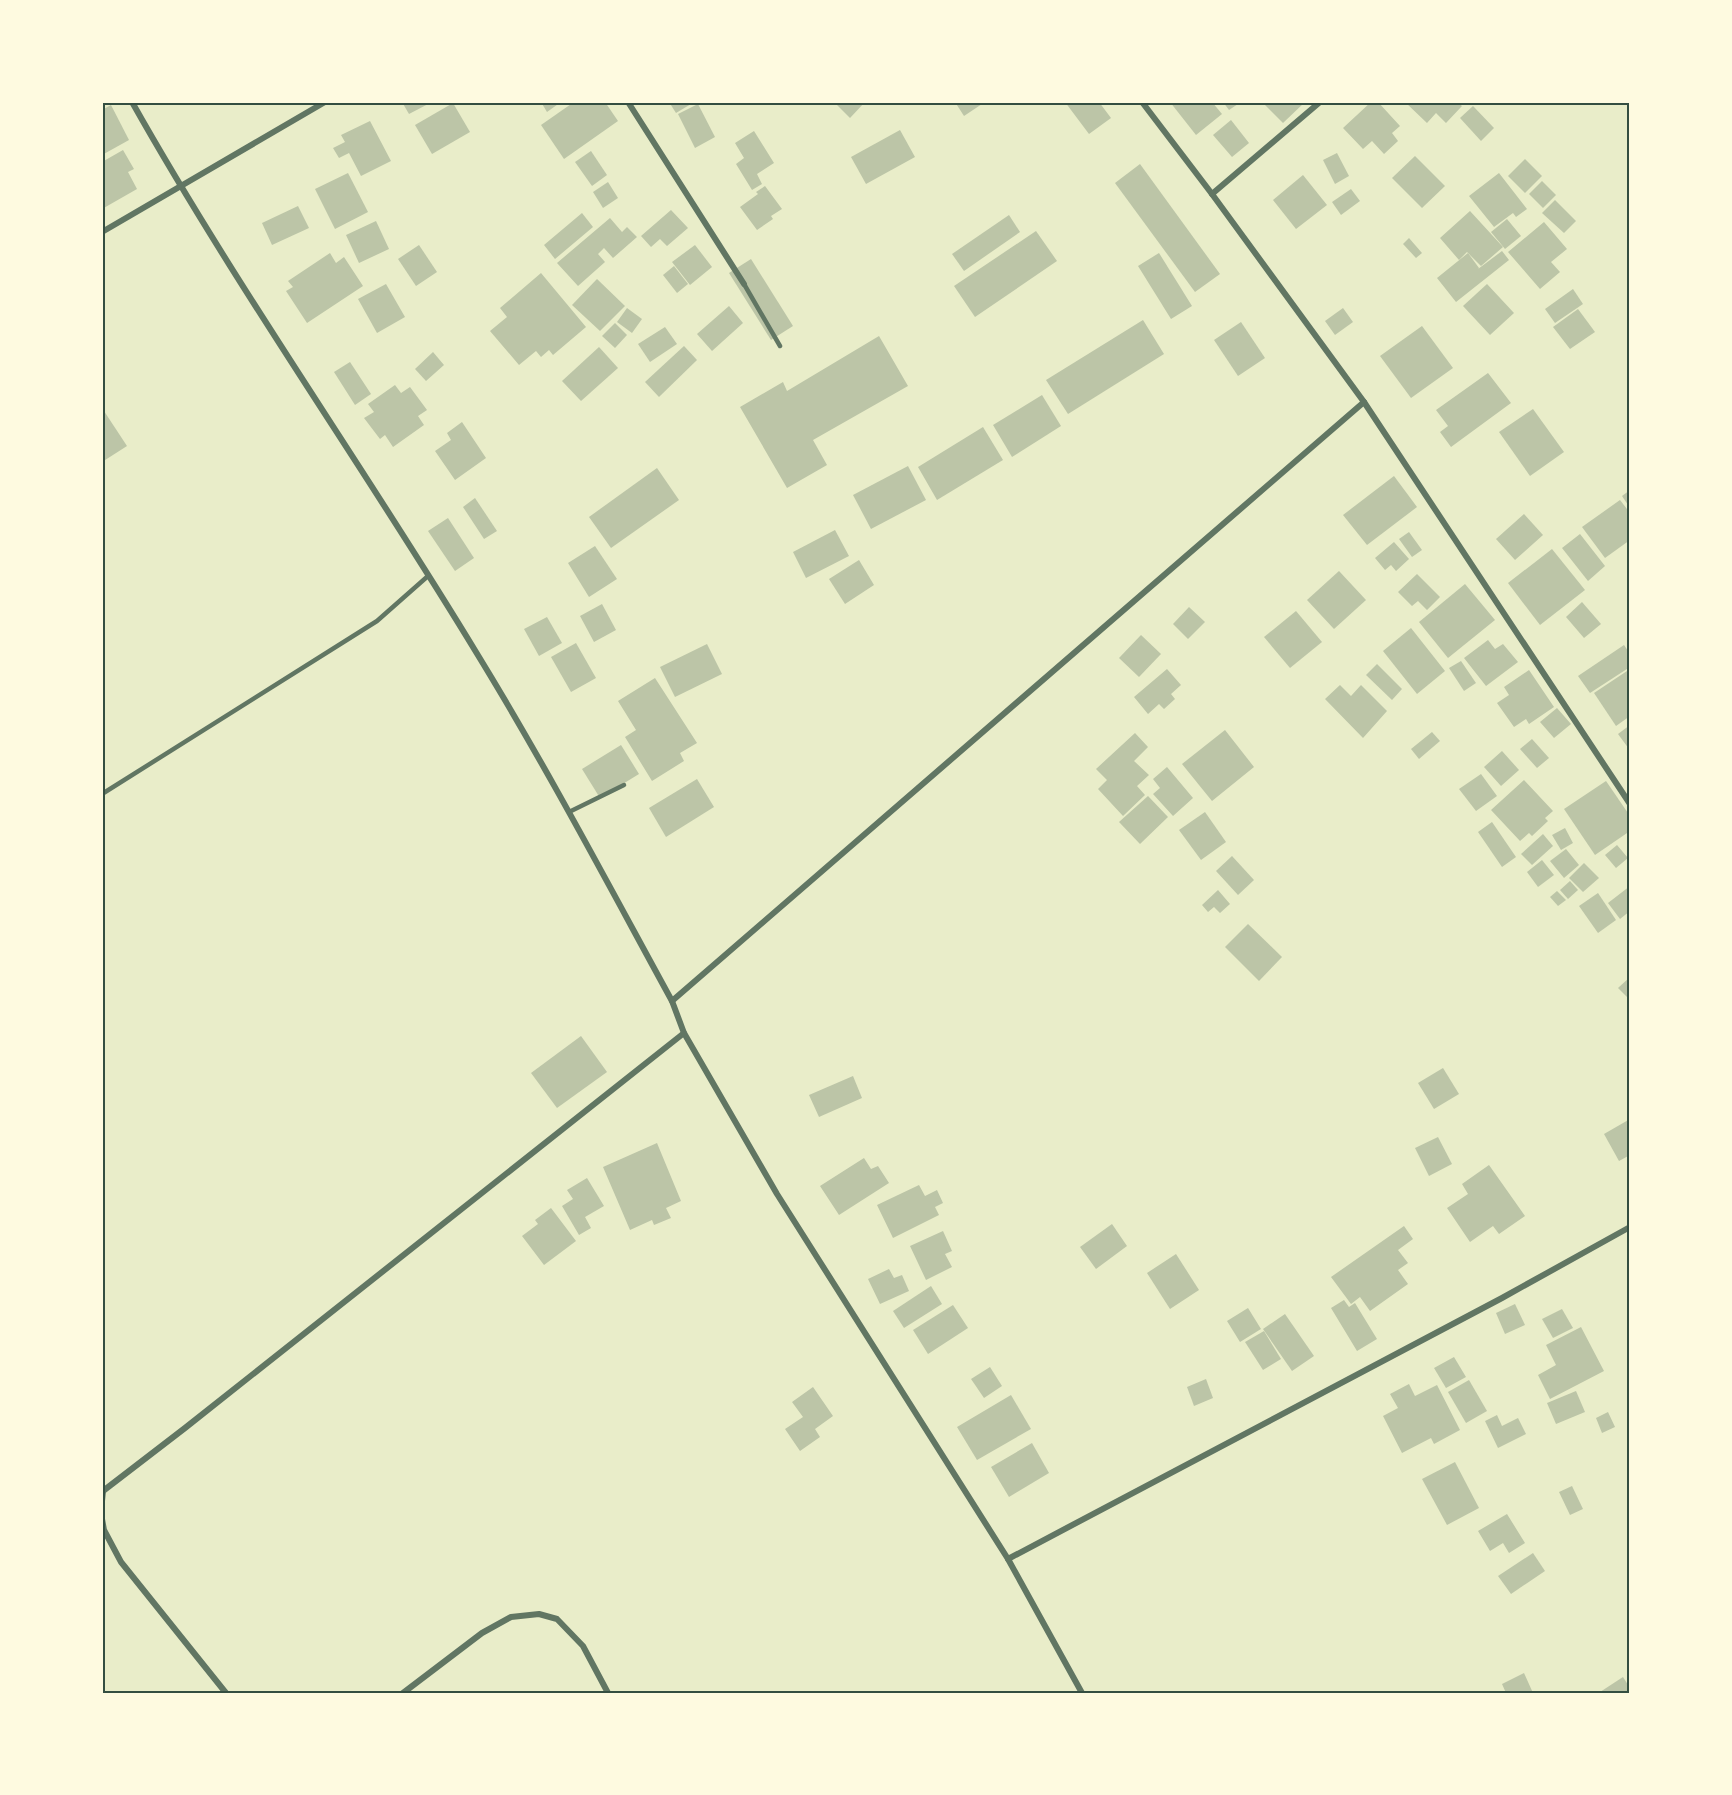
<svg xmlns="http://www.w3.org/2000/svg" width="1732" height="1795" font-family="Inter,sans-serif">
	<rect width="100%" height="100%" fill="#e9edc9"/>
	<g fill="#bcc5a7">
		<polygon points="402,102 432,102 409,114"/>
		<polygon points="541,102 561,102 547,112"/>
		<polygon points="574,102 605,102 618,121 564,159 541,125"/>
		<polygon points="669,102 690,102 691,104 676,113"/>
		<polygon points="834,102 865,102 850,118"/>
		<polygon points="955,102 985,102 964,116"/>
		<polygon points="1065,102 1099,102 1111,118 1089,134"/>
		<polygon points="1170,102 1212,102 1222,114 1196,135"/>
		<polygon points="1223,102 1241,102 1229,110"/>
		<polygon points="1262,102 1305,102 1283,123"/>
		<polygon points="1371,102 1378,102 1400,126 1392,133 1398,141 1384,154 1372,141 1363,149 1343,128"/>
		<polygon points="1405,102 1457,102 1462,106 1446,123 1436,113 1427,123"/>
		<polygon points="453,103 470,132 432,154 415,125"/>
		<polygon points="698,104 715,137 695,148 678,114"/>
		<polygon points="111,105 129,140 102,155 102,110"/>
		<polygon points="1473,106 1494,128 1481,141 1460,118"/>
		<polygon points="1231,120 1249,143 1232,157 1213,135"/>
		<polygon points="370,121 391,161 361,176 349,153 339,158 333,148 345,142 341,135"/>
		<polygon points="900,130 915,157 866,184 851,157"/>
		<polygon points="754,131 774,163 757,174 762,184 752,190 736,164 744,158 735,143"/>
		<polygon points="123,150 134,169 128,172 137,189 102,209 102,162"/>
		<polygon points="591,151 607,175 592,186 575,162"/>
		<polygon points="1337,153 1349,176 1335,184 1323,160"/>
		<polygon points="1415,156 1445,186 1422,208 1392,178"/>
		<polygon points="1525,159 1542,176 1525,193 1508,176"/>
		<polygon points="1140,164 1220,274 1195,292 1115,183"/>
		<polygon points="348,173 368,212 335,229 315,189"/>
		<polygon points="1499,173 1527,209 1516,217 1513,213 1494,227 1469,196"/>
		<polygon points="1303,175 1327,205 1296,229 1273,200"/>
		<polygon points="1542,181 1556,195 1543,208 1529,194"/>
		<polygon points="608,182 618,198 603,208 593,192"/>
		<polygon points="765,186 782,209 771,216 773,219 757,230 740,207 758,194 756,192"/>
		<polygon points="1351,189 1360,201 1341,215 1332,202"/>
		<polygon points="1555,200 1576,221 1564,233 1542,213"/>
		<polygon points="298,206 309,228 272,245 262,223"/>
		<polygon points="671,210 688,228 667,246 660,239 651,247 641,236"/>
		<polygon points="1470,211 1503,247 1481,266 1467,252 1459,260 1440,238"/>
		<polygon points="582,213 593,227 555,259 544,245"/>
		<polygon points="1009,215 1020,232 964,271 952,254"/>
		<polygon points="610,218 622,232 627,227 637,237 613,258 604,248 598,254 605,262 578,286 557,263"/>
		<polygon points="1507,219 1521,236 1505,249 1491,232"/>
		<polygon points="376,221 389,249 359,263 346,235"/>
		<polygon points="1544,222 1567,249 1551,262 1560,272 1540,289 1508,252"/>
		<polygon points="1036,231 1057,261 975,317 954,286"/>
		<polygon points="1409,238 1422,253 1416,258 1403,244"/>
		<polygon points="419,245 437,272 416,286 398,259"/>
		<polygon points="695,245 712,267 690,285 672,262"/>
		<polygon points="1502,251 1509,260 1456,302 1437,278 1468,253 1479,268 1478,269"/>
		<polygon points="330,253 336,263 344,257 363,286 307,323 286,291 293,287 288,281"/>
		<polygon points="1159,253 1192,306 1171,319 1138,266"/>
		<polygon points="751,259 793,326 771,340 729,273"/>
		<polygon points="674,266 688,284 677,293 663,275"/>
		<polygon points="541,273 586,327 553,355 549,350 541,357 536,351 519,365 490,331 507,317 500,308"/>
		<polygon points="597,279 625,306 600,331 572,305"/>
		<polygon points="386,284 405,317 377,333 358,299"/>
		<polygon points="1487,284 1514,313 1490,335 1463,306"/>
		<polygon points="1573,289 1583,304 1555,323 1545,309"/>
		<polygon points="729,306 743,323 712,351 697,334"/>
		<polygon points="627,308 642,319 632,333 617,322"/>
		<polygon points="1343,308 1353,322 1335,335 1325,321"/>
		<polygon points="1578,309 1595,332 1570,349 1553,327"/>
		<polygon points="1143,320 1164,354 1068,414 1046,380"/>
		<polygon points="1241,322 1265,358 1238,376 1214,340"/>
		<polygon points="615,323 627,335 615,348 602,336"/>
		<polygon points="1422,326 1453,368 1411,398 1380,356"/>
		<polygon points="665,327 677,344 650,362 638,344"/>
		<polygon points="879,336 908,386 813,440 827,465 787,488 740,407 783,382 787,391"/>
		<polygon points="684,346 697,360 659,397 645,382"/>
		<polygon points="599,347 618,368 581,401 562,381"/>
		<polygon points="433,352 444,365 426,381 415,369"/>
		<polygon points="350,362 371,394 355,405 334,372"/>
		<polygon points="1488,373 1511,403 1451,447 1440,432 1448,426 1436,410"/>
		<polygon points="395,385 401,393 410,387 427,410 418,416 424,425 393,447 385,435 380,439 364,418 374,412 368,404"/>
		<polygon points="1042,395 1061,426 1012,457 993,425"/>
		<polygon points="102,408 127,446 102,462"/>
		<polygon points="1533,409 1564,452 1530,476 1499,432"/>
		<polygon points="462,422 486,458 455,480 435,451 451,440 447,433"/>
		<polygon points="983,427 1003,460 937,500 918,467"/>
		<polygon points="908,466 926,500 871,529 853,495"/>
		<polygon points="657,468 679,500 611,548 589,517"/>
		<polygon points="1394,476 1417,507 1367,545 1343,515"/>
		<polygon points="1630,490 1630,508 1622,496"/>
		<polygon points="475,498 497,531 484,539 463,507"/>
		<polygon points="1620,500 1630,513 1630,540 1605,558 1582,527"/>
		<polygon points="1524,514 1543,535 1515,560 1496,539"/>
		<polygon points="448,518 474,558 455,571 428,531"/>
		<polygon points="835,530 849,556 806,578 793,552"/>
		<polygon points="1409,532 1422,550 1412,557 1399,539"/>
		<polygon points="1580,534 1605,566 1588,581 1562,548"/>
		<polygon points="1394,542 1409,559 1396,571 1391,565 1385,570 1375,558"/>
		<polygon points="595,546 617,579 589,597 568,563"/>
		<polygon points="1552,549 1585,590 1540,625 1508,583"/>
		<polygon points="859,560 874,585 845,604 829,579"/>
		<polygon points="1339,571 1366,600 1334,629 1307,600"/>
		<polygon points="1417,574 1440,597 1427,610 1418,601 1412,606 1398,592"/>
		<polygon points="1465,584 1495,620 1448,658 1419,622"/>
		<polygon points="1582,602 1601,624 1584,638 1566,617"/>
		<polygon points="602,604 616,630 594,642 580,616"/>
		<polygon points="1189,607 1205,622 1188,639 1173,624"/>
		<polygon points="1296,611 1322,642 1290,668 1264,637"/>
		<polygon points="547,617 562,643 539,656 524,629"/>
		<polygon points="1411,628 1445,671 1417,694 1383,651"/>
		<polygon points="1141,635 1161,654 1139,677 1119,658"/>
		<polygon points="1488,640 1495,649 1503,644 1518,662 1486,686 1464,658"/>
		<polygon points="576,643 596,678 571,692 551,657"/>
		<polygon points="707,644 722,674 675,697 660,667"/>
		<polygon points="1624,645 1630,654 1630,667 1590,693 1578,676"/>
		<polygon points="1461,661 1476,683 1464,691 1449,668"/>
		<polygon points="1377,664 1402,689 1392,700 1366,675"/>
		<polygon points="1167,669 1181,685 1171,694 1175,699 1164,709 1159,704 1148,714 1134,697"/>
		<polygon points="1630,669 1630,716 1616,726 1594,693"/>
		<polygon points="1529,670 1554,707 1529,724 1526,719 1514,727 1497,703 1509,695 1504,687"/>
		<polygon points="655,678 697,743 680,753 684,761 652,781 625,737 636,730 618,701"/>
		<polygon points="1340,685 1351,696 1361,685 1387,711 1363,738 1325,699"/>
		<polygon points="1557,708 1571,724 1554,738 1540,722"/>
		<polygon points="1630,725 1630,748 1629,749 1618,734"/>
		<polygon points="1225,730 1254,767 1212,801 1182,764"/>
		<polygon points="1432,732 1440,741 1419,759 1411,749"/>
		<polygon points="1135,733 1148,747 1134,761 1149,775 1137,786 1145,795 1123,816 1098,789 1107,780 1096,769"/>
		<polygon points="1532,739 1549,758 1537,768 1520,749"/>
		<polygon points="621,745 639,774 600,798 582,769"/>
		<polygon points="1502,751 1519,770 1501,786 1484,767"/>
		<polygon points="1167,767 1193,798 1173,816 1153,794 1160,788 1153,779"/>
		<polygon points="1481,774 1497,796 1476,811 1459,789"/>
		<polygon points="697,779 714,807 666,837 649,808"/>
		<polygon points="1524,780 1553,811 1545,818 1548,821 1532,836 1529,833 1520,841 1491,810"/>
		<polygon points="1606,781 1630,816 1630,831 1595,855 1564,809"/>
		<polygon points="1148,796 1168,817 1140,844 1119,822"/>
		<polygon points="1205,812 1226,842 1201,860 1179,830"/>
		<polygon points="1492,822 1516,857 1502,867 1478,832"/>
		<polygon points="1565,828 1573,843 1561,850 1552,835"/>
		<polygon points="1543,834 1553,846 1532,865 1521,854"/>
		<polygon points="1617,845 1628,858 1616,868 1605,855"/>
		<polygon points="1566,849 1579,865 1564,878 1550,861"/>
		<polygon points="1232,856 1254,880 1238,895 1216,871"/>
		<polygon points="1542,860 1554,875 1538,887 1527,872"/>
		<polygon points="1584,863 1599,878 1583,892 1569,878"/>
		<polygon points="1570,881 1578,890 1568,899 1560,890"/>
		<polygon points="1630,886 1630,911 1620,919 1608,903"/>
		<polygon points="1218,890 1230,904 1220,913 1214,907 1208,912 1202,905"/>
		<polygon points="1557,891 1566,900 1558,906 1550,897"/>
		<polygon points="1598,893 1616,920 1598,933 1579,906"/>
		<polygon points="1248,924 1282,957 1259,981 1225,947"/>
		<polygon points="1630,977 1630,1000 1618,988"/>
		<polygon points="581,1036 607,1072 557,1108 531,1073"/>
		<polygon points="1443,1068 1459,1094 1434,1109 1418,1083"/>
		<polygon points="853,1076 862,1098 819,1117 809,1095"/>
		<polygon points="1630,1119 1630,1155 1619,1161 1604,1134"/>
		<polygon points="1438,1137 1452,1164 1429,1176 1415,1148"/>
		<polygon points="657,1143 681,1201 666,1208 671,1218 654,1225 652,1220 630,1230 603,1167"/>
		<polygon points="864,1158 871,1169 878,1166 889,1183 839,1215 820,1186"/>
		<polygon points="1489,1165 1525,1216 1499,1234 1493,1226 1470,1242 1447,1208 1468,1194 1462,1184"/>
		<polygon points="587,1178 604,1206 585,1217 591,1228 579,1235 562,1206 573,1199 567,1190"/>
		<polygon points="919,1185 925,1196 937,1190 943,1203 935,1207 939,1215 893,1238 877,1205"/>
		<polygon points="551,1208 576,1241 544,1265 522,1236 538,1224 535,1220"/>
		<polygon points="1112,1224 1127,1246 1096,1269 1080,1247"/>
		<polygon points="1404,1226 1413,1239 1398,1250 1408,1263 1398,1270 1408,1284 1370,1311 1360,1297 1351,1304 1331,1277"/>
		<polygon points="943,1231 952,1251 945,1254 952,1267 926,1280 910,1246"/>
		<polygon points="1176,1254 1199,1290 1170,1309 1147,1273"/>
		<polygon points="889,1269 894,1278 902,1275 909,1291 880,1304 868,1279"/>
		<polygon points="931,1286 942,1304 904,1328 893,1311"/>
		<polygon points="1344,1300 1349,1307 1355,1303 1377,1339 1357,1351 1331,1308"/>
		<polygon points="1515,1304 1525,1325 1505,1334 1496,1313"/>
		<polygon points="953,1305 968,1328 928,1354 913,1330"/>
		<polygon points="1248,1308 1261,1329 1240,1342 1227,1321"/>
		<polygon points="1562,1309 1573,1328 1553,1338 1542,1319"/>
		<polygon points="1285,1314 1314,1356 1292,1371 1263,1329"/>
		<polygon points="1581,1327 1604,1371 1550,1399 1538,1375 1556,1365 1546,1345"/>
		<polygon points="1264,1331 1281,1359 1263,1370 1245,1342"/>
		<polygon points="1454,1357 1466,1377 1446,1388 1434,1368"/>
		<polygon points="990,1367 1002,1386 984,1398 971,1379"/>
		<polygon points="1206,1379 1213,1398 1194,1406 1187,1387"/>
		<polygon points="1469,1380 1487,1411 1466,1423 1448,1392"/>
		<polygon points="1409,1384 1415,1396 1437,1385 1460,1430 1434,1444 1431,1438 1402,1453 1383,1416 1398,1408 1390,1394"/>
		<polygon points="813,1387 833,1416 815,1429 820,1437 800,1451 785,1429 803,1417 792,1402"/>
		<polygon points="1576,1391 1585,1412 1556,1424 1547,1403"/>
		<polygon points="1011,1395 1031,1429 977,1460 957,1427"/>
		<polygon points="1608,1412 1615,1427 1602,1433 1596,1418"/>
		<polygon points="1497,1415 1502,1426 1518,1418 1526,1434 1498,1448 1485,1421"/>
		<polygon points="1032,1443 1049,1473 1009,1497 991,1467"/>
		<polygon points="1455,1462 1479,1508 1447,1525 1422,1479"/>
		<polygon points="1572,1486 1583,1509 1570,1515 1559,1492"/>
		<polygon points="1507,1514 1525,1543 1509,1553 1503,1543 1490,1551 1478,1531"/>
		<polygon points="1533,1553 1545,1571 1511,1594 1498,1576"/>
		<polygon points="1524,1673 1533,1693 1518,1693 1517,1691 1506,1693 1502,1684"/>
		<polygon points="1623,1677 1630,1688 1630,1693 1601,1693 1600,1692"/>
	</g>
	<g fill="none" stroke-linecap="round" stroke-linejoin="round">
		<g stroke="#617663" stroke-width="4.5">
			<polyline points="744,284 780,346"/>
			<polyline points="102,794 377,621 428,576"/>
			<polyline points="569,812 624,785"/>
		</g>
		<g stroke="#617663" stroke-width="6">
			<path d="M 132,102 C 238,290 364,467 476,652 C 546,766 608,884 672,1001 L 684,1033 L 777,1194 L 1008,1559 L 1082,1693"/>
			<polyline points="628,102 744,284"/>
			<polyline points="1142,102 1212,194 1364,402 1630,804"/>
			<polyline points="1212,194 1320,102"/>
			<polyline points="102,232 325,102"/>
			<polyline points="672,1001 1364,402"/>
			<polyline points="102,1489 103,1491 185,1428 684,1033"/>
			<polyline points="102,1501 103,1491"/>
			<polyline points="102,1519 104,1530 121,1562 226,1693"/>
			<polyline points="1008,1559 1502,1298 1630,1227"/>
			<polyline points="403,1693 482,1633 511,1617 539,1614 557,1619 583,1646 608,1693"/>
		</g>
	</g>
	<rect width="1732" height="1795" fill="none" stroke="#fefae0" stroke-width="207"/>
	<rect x="104" y="104" width="1524" height="1588" fill="none" stroke="#344e41" stroke-width="2"/>
</svg>
